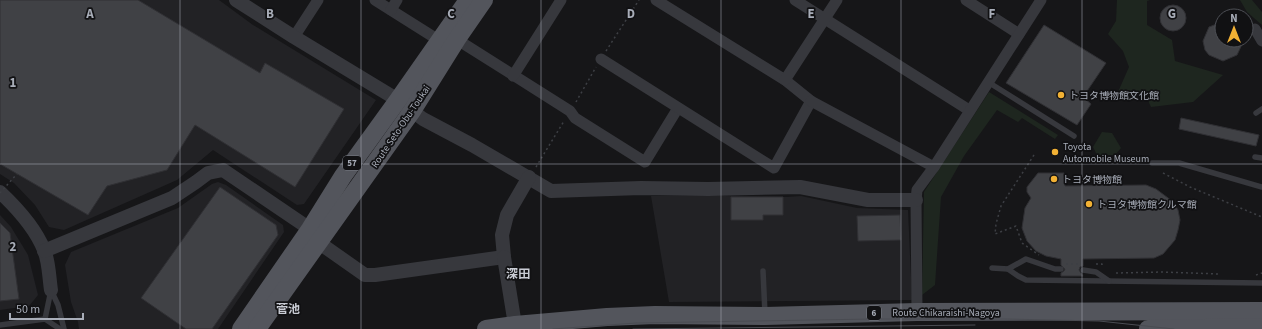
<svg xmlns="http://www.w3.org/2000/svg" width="1262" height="329" font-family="'Source Sans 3','Noto Sans JP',sans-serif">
	<rect width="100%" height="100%" fill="#161618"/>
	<g fill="#222225">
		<polygon points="0,0 219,0 253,25 376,100 304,204 297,205 213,150 177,180 64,230 49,227 35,205 14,183 0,174"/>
		<polygon points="218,182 226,185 283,225 284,232 218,329 79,329 78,322 71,302 65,265 71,252 178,208 212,184"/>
		<polygon points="651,196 724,196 787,197 801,196 857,208 908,210 912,300 669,302"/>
		<polygon points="0,215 11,227 28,255 38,295 29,306 0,310"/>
	</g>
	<g fill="#1e261f">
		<polygon points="1117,0 1150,0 1147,1 1147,25 1172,40 1175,61 1223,75 1193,102 1151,107 1144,92 1118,92 1129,67 1123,51 1108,34 1116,21"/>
		<polygon points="1240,0 1252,0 1262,12 1262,25 1247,12"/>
		<polygon points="989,92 1058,135 1055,139 1022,118 1018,122 997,110 964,156 941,197 935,285 922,295 924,192"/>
		<polygon points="1102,132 1112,133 1121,148 1115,155 1097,155 1093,147"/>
	</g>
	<g fill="#404145" stroke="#303034">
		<polygon points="0,0 138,0 260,73 265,63 344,109 295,187 195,125 167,170 107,186 88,215 0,164"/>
		<circle cx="1173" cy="18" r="13"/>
		<polygon points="1222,22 1222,40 1244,40 1237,55 1223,61 1209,55 1205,50 1203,41 1209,27"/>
		<polygon points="1044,25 1106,63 1083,97 1091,104 1077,125 1006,83"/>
		<polygon points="1181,118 1259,135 1256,146 1179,129"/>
		<polygon points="1038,173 1064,173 1065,186 1146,185 1156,189 1172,201 1178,210 1180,220 1178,230 1175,240 1163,254 1154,258 1083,259 1083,266 1080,267 1079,270 1083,276 1061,276 1061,273 1064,271 1065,269 1061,265 1061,259 1046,256 1036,251 1027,241 1022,228 1025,208 1031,198 1027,192 1027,187"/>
		<polygon points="220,187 276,225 278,235 212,329 186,329 141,298"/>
		<polygon points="731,197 783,197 783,215 763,215 763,220 731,220"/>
		<polygon points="900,215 901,240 858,241 857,216"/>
		<polygon points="0,223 10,233 19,299 0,301"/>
	</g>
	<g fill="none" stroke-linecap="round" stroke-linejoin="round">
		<g stroke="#3d3f44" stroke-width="1.5" stroke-dasharray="2 3" stroke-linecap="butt">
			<polyline points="606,51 639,0"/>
			<polyline points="576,102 596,67"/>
			<polyline points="1034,155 1001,206 996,224 995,234 1016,226 1022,243 1039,255"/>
			<polyline points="536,167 564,121"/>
			<polyline points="1163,173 1190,187 1262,217"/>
			<polyline points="1066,264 1079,264"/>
			<polyline points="1096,264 1102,264 1102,268"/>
			<polyline points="1116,273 1162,272 1219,274"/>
			<polyline points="1256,275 1262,273"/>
		</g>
		<g stroke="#37383d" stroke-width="5.5">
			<polyline points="988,82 1074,136"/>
			<polyline points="1256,113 1262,109"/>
			<polyline points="1255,157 1262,158"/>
			<polyline points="1152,163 1179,163 1262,187"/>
			<polyline points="992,268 1008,269 1018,276 1026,280 1262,283"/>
			<polyline points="1008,269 1026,259 1055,269 1061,269"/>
			<polyline points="1083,270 1096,272 1109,281"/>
			<polyline points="763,271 765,314"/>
			<polyline points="51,290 58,305 64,329"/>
			<polyline points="45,319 51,290"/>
			<polyline points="0,325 45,319 60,329"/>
		</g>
		<g stroke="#37383d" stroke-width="11">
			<polyline points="375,0 440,41"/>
			<polyline points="795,0 969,110"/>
			<polyline points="966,0 1019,34"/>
			<polyline points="391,10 397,0"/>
			<polyline points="1255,29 1262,41"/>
			<polyline points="294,37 318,0"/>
			<polyline points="457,39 464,44 570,111 575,118 645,162 678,108"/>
			<polyline points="601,59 774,168 811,101 785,80 656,0"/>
			<polyline points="513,76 561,0"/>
			<polyline points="785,80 837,0"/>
			<polyline points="811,101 934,167"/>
			<polyline points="917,312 916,200 917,190 934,167 1041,0"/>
		</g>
		<g stroke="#37383d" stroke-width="14">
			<polyline points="236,0 294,37 398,100 423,119 472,145 551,191 641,188 708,189 800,187 868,200 916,200"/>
			<path d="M 0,192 C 17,208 35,227 44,250 C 49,261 49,277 51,290"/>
			<polyline points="318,242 365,275 375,275 504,257 502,235 507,215 529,177"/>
			<polyline points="44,251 172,198 196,182 208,173 223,170 310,229"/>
			<polyline points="504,257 515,325"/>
		</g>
		<g stroke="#53555c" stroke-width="18">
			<polyline points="241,329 310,229 343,176 398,100 468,0"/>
			<polyline points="257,329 412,111 457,39 484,0"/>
			<polyline points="486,329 515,325 607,317 655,315 765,316 917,312 1262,311"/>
			<polyline points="1148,329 1262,327"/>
		</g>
		<g stroke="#4a4c52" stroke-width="1">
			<polyline points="553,329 636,323 874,319 1005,319 1099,321 1174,329"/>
			<polyline points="633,329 975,325"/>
		</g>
		<polyline stroke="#3d3f44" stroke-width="1.5" stroke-dasharray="2 3" stroke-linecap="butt" points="0,193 17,174"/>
	</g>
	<path fill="none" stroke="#a8adb8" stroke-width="1" stroke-opacity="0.55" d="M 180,0 L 180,329M 361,0 L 361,329M 541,0 L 541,329M 721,0 L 721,329M 901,0 L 901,329M 1082,0 L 1082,329M 0,164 L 1262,164"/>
	<g fill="#f2b134" stroke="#111113" stroke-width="1.5">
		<circle cx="1061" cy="95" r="4"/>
		<circle cx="1055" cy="152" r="4"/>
		<circle cx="1054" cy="179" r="4"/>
		<circle cx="1089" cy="204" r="4"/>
	</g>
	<g text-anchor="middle" stroke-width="3.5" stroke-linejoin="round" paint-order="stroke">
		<g fill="#111113" stroke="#7b7e86" stroke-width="1">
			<rect x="343" y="156" width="18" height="14" rx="3"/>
			<rect x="867" y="306" width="14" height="14" rx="3"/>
		</g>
		<g font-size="9" font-weight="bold" fill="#a8adb8">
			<text x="352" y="166">57</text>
			<text x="874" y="316">6</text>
		</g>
		<g font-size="10" fill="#a8adb8" stroke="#111113" text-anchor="start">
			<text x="1069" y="99">トヨタ博物館文化館</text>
			<text x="1063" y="150">Toyota<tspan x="1063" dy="12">Automobile Museum</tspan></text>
			<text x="1062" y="183">トヨタ博物館</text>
			<text x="1097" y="208">トヨタ博物館クルマ館</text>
		</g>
		<g font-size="10" fill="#a8adb8" stroke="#111113">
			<text transform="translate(400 126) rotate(-56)" y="4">Route Seto-Obu-Toukai</text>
			<text x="946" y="316">Route Chikaraishi-Nagoya</text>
		</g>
		<g font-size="12" font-weight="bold" fill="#c9ccd4" stroke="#111113">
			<text x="518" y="278">深田</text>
			<text x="288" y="313">菅池</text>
		</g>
	</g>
	<g font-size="13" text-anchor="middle" font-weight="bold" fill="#a8adb8" stroke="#111113" stroke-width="3.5" stroke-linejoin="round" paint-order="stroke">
		<text x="90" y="18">A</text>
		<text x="270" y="18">B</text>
		<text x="451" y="18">C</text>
		<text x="631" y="18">D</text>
		<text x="811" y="18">E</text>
		<text x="992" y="18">F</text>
		<text x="1172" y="18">G</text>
		<text x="13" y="87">1</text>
		<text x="13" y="251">2</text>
	</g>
	<g transform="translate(1234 28)"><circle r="19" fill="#111113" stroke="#4d4f55"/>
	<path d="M0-3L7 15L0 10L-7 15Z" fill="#f2b134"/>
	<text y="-6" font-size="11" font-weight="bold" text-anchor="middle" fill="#a8adb8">N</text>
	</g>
	<path d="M10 313v6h73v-6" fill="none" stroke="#a8adb8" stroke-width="2"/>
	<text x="16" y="313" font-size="12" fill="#a8adb8" stroke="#111113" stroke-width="3" paint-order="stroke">50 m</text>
</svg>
